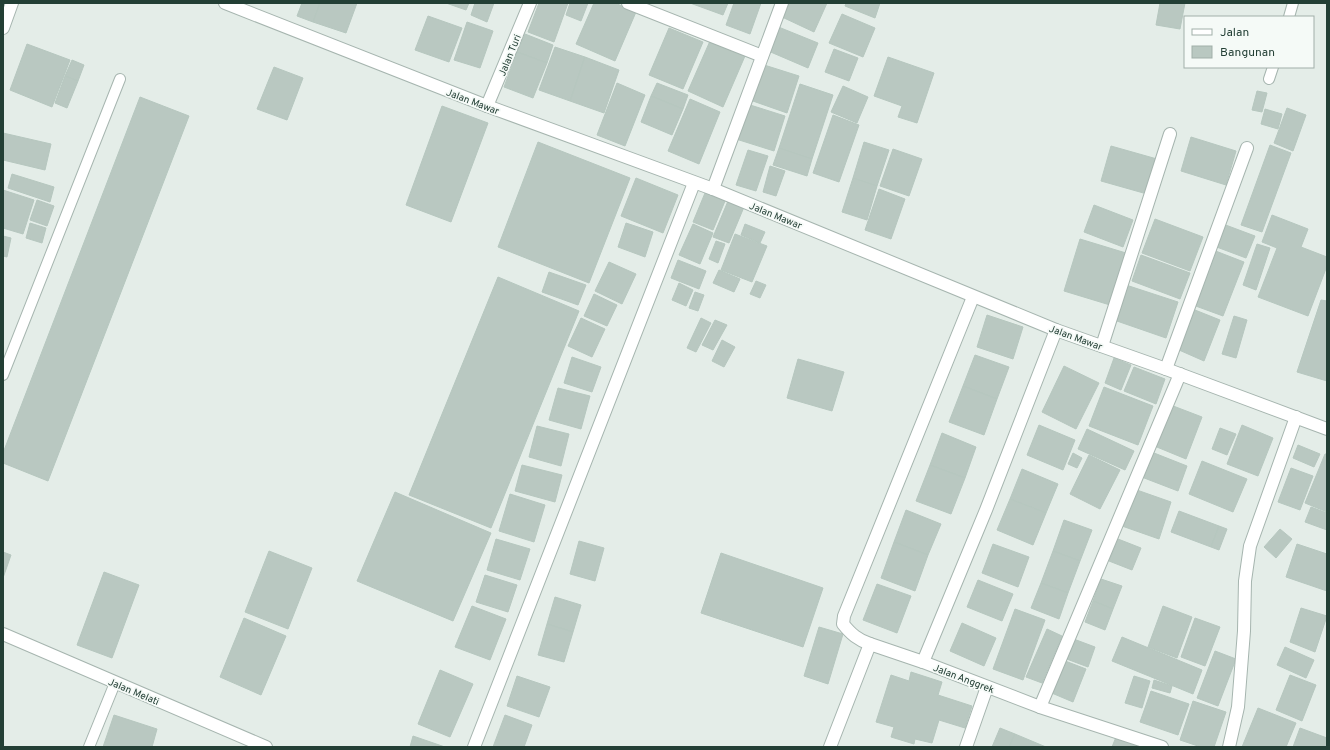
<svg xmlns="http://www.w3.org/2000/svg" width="1330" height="750" font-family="Overpass,sans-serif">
	<rect width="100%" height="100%" fill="#e4ede8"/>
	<g fill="#b9c8c1" stroke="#b6c7bf">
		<polygon points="302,3 320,3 313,22 297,16"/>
		<polygon points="320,3 357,3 346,33 313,22"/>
		<polygon points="446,3 469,3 466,10"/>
		<polygon points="475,3 494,3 487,22 471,15"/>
		<polygon points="539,3 568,3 554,42 528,32"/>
		<polygon points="570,3 588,3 581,21 566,15"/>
		<polygon points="594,3 615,3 636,12 615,61 576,44"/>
		<polygon points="690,3 728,3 723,15"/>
		<polygon points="734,3 761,3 750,34 726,25"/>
		<polygon points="788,3 827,3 814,32 782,17"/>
		<polygon points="846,3 880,3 875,18 845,6"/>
		<polygon points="1160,3 1185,3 1180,29 1156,25"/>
		<polygon points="842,14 875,28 863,57 829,43"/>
		<polygon points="428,16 462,28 449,62 415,50"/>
		<polygon points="467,22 493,31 480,68 454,60"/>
		<polygon points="776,26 818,43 808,68 766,50"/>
		<polygon points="669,28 703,42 683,89 649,75"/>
		<polygon points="525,34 553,45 547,63 517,52"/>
		<polygon points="710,41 745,56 723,107 688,91"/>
		<polygon points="27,44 70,60 52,107 10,90"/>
		<polygon points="555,47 585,57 570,101 539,90"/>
		<polygon points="834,49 858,58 849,81 825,72"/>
		<polygon points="517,52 547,63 533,98 504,87"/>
		<polygon points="585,57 619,70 604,113 570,101"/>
		<polygon points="888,57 934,73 917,123 898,117 902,106 874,96"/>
		<polygon points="72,60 84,65 78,81 65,76"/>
		<polygon points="761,64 799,76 787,113 750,100"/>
		<polygon points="274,67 303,78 287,120 257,109"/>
		<polygon points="65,76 78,81 67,108 55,103"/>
		<polygon points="617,83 645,95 625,146 597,135"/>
		<polygon points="657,83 688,95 683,109 651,96"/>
		<polygon points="800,84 833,95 812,159 779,148"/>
		<polygon points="843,86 868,97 857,123 831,112"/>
		<polygon points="1257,91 1267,93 1262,112 1252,110"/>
		<polygon points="651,96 683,109 672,135 641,122"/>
		<polygon points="140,97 189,116 48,481 3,463 3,453"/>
		<polygon points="690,99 720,112 699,164 668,151"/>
		<polygon points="747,104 785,116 774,151 736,139"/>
		<polygon points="442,106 488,123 451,222 406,205"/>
		<polygon points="1287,108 1306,115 1293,151 1274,143"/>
		<polygon points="1265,109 1282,114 1278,129 1261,124"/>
		<polygon points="833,115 859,125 839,182 813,173"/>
		<polygon points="3,133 51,144 45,170 3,160"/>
		<polygon points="1191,137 1236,151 1226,185 1181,171"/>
		<polygon points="538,142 630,178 589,283 498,247"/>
		<polygon points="864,142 889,150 877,186 853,178"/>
		<polygon points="1270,145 1291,153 1262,232 1241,225"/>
		<polygon points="1111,146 1157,159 1147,194 1101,181"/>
		<polygon points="779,148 812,159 807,176 773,165"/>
		<polygon points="893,149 922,159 909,196 880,186"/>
		<polygon points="748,150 768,156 756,191 736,185"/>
		<polygon points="770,166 785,171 776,196 763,192"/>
		<polygon points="12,174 54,187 50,202 8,188"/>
		<polygon points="636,178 678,195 663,233 621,216"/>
		<polygon points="853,178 877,186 867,220 842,212"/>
		<polygon points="879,189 905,199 891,239 865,230"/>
		<polygon points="3,190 34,200 23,234 3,228"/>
		<polygon points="705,193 725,201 713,230 693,222"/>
		<polygon points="37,200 54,206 47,226 30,220"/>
		<polygon points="728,201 744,207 729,243 713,237"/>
		<polygon points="1094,205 1133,220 1123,247 1084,232"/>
		<polygon points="1272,215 1308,229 1301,247 1327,257 1327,266 1308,316 1258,297 1277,248 1262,242"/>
		<polygon points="1155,219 1203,237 1190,271 1142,253"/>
		<polygon points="30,223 46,228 42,243 26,238"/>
		<polygon points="626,223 653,232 645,257 618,247"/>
		<polygon points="693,224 713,233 700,264 679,255"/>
		<polygon points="745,224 765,232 760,243 741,235"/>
		<polygon points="1223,224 1255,236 1246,258 1214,246"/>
		<polygon points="735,234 767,246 752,282 721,270"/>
		<polygon points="3,236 11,238 7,257 3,256"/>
		<polygon points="1080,239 1126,253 1110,305 1064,291"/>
		<polygon points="716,241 725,244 718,263 709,259"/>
		<polygon points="1257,244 1270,248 1256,290 1243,285"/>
		<polygon points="1213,250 1244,262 1223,316 1193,305"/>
		<polygon points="1141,255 1190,273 1180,299 1132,281"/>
		<polygon points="678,260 706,271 699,289 671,278"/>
		<polygon points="609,262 636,274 622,304 595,291"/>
		<polygon points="719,270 740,279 734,292 713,283"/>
		<polygon points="549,272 586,285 578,305 542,292"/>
		<polygon points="498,277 579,311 491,528 409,495"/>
		<polygon points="756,281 766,285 760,298 750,294"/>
		<polygon points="679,283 693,290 686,306 672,300"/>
		<polygon points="1126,285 1178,302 1166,338 1114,320"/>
		<polygon points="695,292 704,295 698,311 689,308"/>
		<polygon points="594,294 617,305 607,326 584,316"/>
		<polygon points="1321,300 1327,301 1327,381 1297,372"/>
		<polygon points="1195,310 1220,320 1204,361 1179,350"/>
		<polygon points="987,315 1023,327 1013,359 977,347"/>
		<polygon points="1234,316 1247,320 1236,358 1222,354"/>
		<polygon points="581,318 605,329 592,357 568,346"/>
		<polygon points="701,318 711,323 696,352 687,348"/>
		<polygon points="715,320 727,325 713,350 702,345"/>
		<polygon points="722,340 735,347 724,367 712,361"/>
		<polygon points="975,355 1009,367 997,399 963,386"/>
		<polygon points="572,357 601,367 592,392 564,383"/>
		<polygon points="1114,358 1131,365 1121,390 1105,383"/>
		<polygon points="798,359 844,372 832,411 787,398"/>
		<polygon points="1064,366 1099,383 1076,429 1042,412"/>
		<polygon points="1134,367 1165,379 1156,404 1124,391"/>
		<polygon points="963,386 997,399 984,435 949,422"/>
		<polygon points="1104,387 1153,406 1138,445 1089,426"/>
		<polygon points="558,388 590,396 581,429 549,420"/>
		<polygon points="1168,404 1202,417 1186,459 1152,445"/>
		<polygon points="1039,425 1075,440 1063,470 1027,455"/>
		<polygon points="1242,425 1273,438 1258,476 1227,464"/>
		<polygon points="537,426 569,434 561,466 529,457"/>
		<polygon points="1220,428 1236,434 1227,455 1212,449"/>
		<polygon points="1087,429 1134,451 1125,470 1078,449"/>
		<polygon points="942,433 976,447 965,478 930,465"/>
		<polygon points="1298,445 1320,454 1314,467 1293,458"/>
		<polygon points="1149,451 1187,466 1178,491 1139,476"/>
		<polygon points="1073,453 1082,458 1077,468 1068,464"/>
		<polygon points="1325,454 1327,454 1327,512 1305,503"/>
		<polygon points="1089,455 1120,470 1100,509 1070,494"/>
		<polygon points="1202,461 1247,479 1233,512 1189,494"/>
		<polygon points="522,465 562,475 555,502 515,491"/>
		<polygon points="930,465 965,478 951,514 916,501"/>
		<polygon points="1291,468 1313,476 1300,510 1278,502"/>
		<polygon points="1022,469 1058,484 1046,513 1010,499"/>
		<polygon points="1134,489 1171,502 1159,539 1122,526"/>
		<polygon points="395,492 491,533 453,621 357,581"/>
		<polygon points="510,494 545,505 534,542 499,531"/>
		<polygon points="1010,499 1046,513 1033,545 997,530"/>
		<polygon points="1311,507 1327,513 1327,530 1305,522"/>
		<polygon points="906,510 941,524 928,555 894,542"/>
		<polygon points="1179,511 1219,526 1211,547 1171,532"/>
		<polygon points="1064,520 1092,530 1080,561 1053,551"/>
		<polygon points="1219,526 1227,529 1219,550 1211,547"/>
		<polygon points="1280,529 1292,539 1276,558 1264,547"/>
		<polygon points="496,539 530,549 520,580 487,570"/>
		<polygon points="1118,539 1141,548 1132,570 1109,561"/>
		<polygon points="579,541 604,548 595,581 570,574"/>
		<polygon points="894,542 928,555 915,591 881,578"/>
		<polygon points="993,544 1029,557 1018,587 982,573"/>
		<polygon points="1297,544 1327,554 1327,591 1286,577"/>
		<polygon points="269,551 312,568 288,629 245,612"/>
		<polygon points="1053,551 1080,561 1068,593 1041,583"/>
		<polygon points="3,552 11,555 3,578"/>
		<polygon points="721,553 823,588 803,647 701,613"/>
		<polygon points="104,572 139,585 112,658 77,645"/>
		<polygon points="485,575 517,585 508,612 476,602"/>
		<polygon points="1101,579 1122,586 1113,609 1093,601"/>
		<polygon points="978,580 1013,594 1002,621 967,607"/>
		<polygon points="1041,583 1068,593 1059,619 1031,608"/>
		<polygon points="877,584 911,596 897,633 863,620"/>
		<polygon points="555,597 581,605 573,632 547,624"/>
		<polygon points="1093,601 1113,609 1105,630 1085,622"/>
		<polygon points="472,606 506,619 490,660 455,647"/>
		<polygon points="1163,606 1192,617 1177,658 1148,647"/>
		<polygon points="1301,608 1327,616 1315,652 1290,642"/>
		<polygon points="1015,609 1045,620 1023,680 993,669"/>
		<polygon points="244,618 286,636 261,695 220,677"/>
		<polygon points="1195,618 1220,627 1205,666 1181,657"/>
		<polygon points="962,623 996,638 984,666 950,651"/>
		<polygon points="547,624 573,632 564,662 538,655"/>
		<polygon points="819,627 843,634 828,684 804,676"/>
		<polygon points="1047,629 1062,636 1042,683 1026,677"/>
		<polygon points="1122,637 1202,670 1193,694 1112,661"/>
		<polygon points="1071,638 1095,647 1088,667 1064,658"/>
		<polygon points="1285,647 1314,660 1306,678 1277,665"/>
		<polygon points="1215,651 1236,659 1218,706 1197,698"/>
		<polygon points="1060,659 1086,669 1073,702 1047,691"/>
		<polygon points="440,670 473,684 450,737 418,724"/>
		<polygon points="911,672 942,682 938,695 972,706 965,728 939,720 932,743 915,739 914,744 891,737 894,727 876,722 891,675 909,681"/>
		<polygon points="1290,675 1316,685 1302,721 1276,710"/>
		<polygon points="517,676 550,687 539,717 507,706"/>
		<polygon points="1134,676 1150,681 1142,708 1125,703"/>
		<polygon points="1154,680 1172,686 1170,693 1152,688"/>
		<polygon points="1151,691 1189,704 1178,735 1140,722"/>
		<polygon points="1193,701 1226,712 1214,747 1201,747 1180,740"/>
		<polygon points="1258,708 1296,723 1286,747 1242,747"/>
		<polygon points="114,715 157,729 152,747 103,747"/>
		<polygon points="505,715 532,725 524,747 493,747"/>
		<polygon points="1000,728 1015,734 1009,747 992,747"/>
		<polygon points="1300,728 1327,738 1327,747 1293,747"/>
		<polygon points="1015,734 1046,747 1009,747"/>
		<polygon points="413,736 445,747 410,747"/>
		<polygon points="1116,737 1141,745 1141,747 1112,747"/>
	</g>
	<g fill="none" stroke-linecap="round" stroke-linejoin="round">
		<g stroke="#a6b5af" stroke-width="12">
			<g id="service">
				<polyline points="1289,17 1293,3"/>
				<polyline points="1269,79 1273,67"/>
				<polyline points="3,375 120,79"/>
				<polyline points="89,747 115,683"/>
			</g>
		</g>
		<g stroke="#a6b5af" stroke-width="14">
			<g id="minor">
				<polyline points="225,3 487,106 713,189 1056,330 1166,369 1327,429"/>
				<polyline points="628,3 762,56"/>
				<polyline points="3,28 12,3"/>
				<polyline points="487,106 530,3"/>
				<polyline points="713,189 782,3"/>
				<polyline points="1102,346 1170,134"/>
				<polyline points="1166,369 1247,148"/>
				<polyline points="3,634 266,747"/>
				<path d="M 870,644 C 858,640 851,634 843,624 L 844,616 L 973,297"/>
				<polyline points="923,662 986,510 1056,330"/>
				<polyline points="1040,707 1180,374"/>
				<polyline points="474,747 694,183"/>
				<polyline points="830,747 870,644 923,662 1040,707 1162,747"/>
				<polyline points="966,747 987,687"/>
				<polyline points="1229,747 1238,707 1244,631 1245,581 1250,546 1296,417"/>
			</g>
		</g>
		<use href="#service" stroke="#fff" stroke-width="10"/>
		<use href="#minor" stroke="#fff" stroke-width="12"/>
	</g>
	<g text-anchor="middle" stroke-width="3.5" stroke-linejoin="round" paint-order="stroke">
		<g font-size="10" fill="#233f35" stroke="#f5faf7">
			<text transform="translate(509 55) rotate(-68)" y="4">Jalan Turi</text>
			<text transform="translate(473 101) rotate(21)" y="4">Jalan Mawar</text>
			<text transform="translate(776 215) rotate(22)" y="4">Jalan Mawar</text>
			<text transform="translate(1076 337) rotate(20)" y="4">Jalan Mawar</text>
			<text transform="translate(964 678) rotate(21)" y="4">Jalan Anggrek</text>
			<text transform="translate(134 691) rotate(23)" y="4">Jalan Melati</text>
		</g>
	</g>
	<rect width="1330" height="750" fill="none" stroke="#233f35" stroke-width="8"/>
	<rect x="1184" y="16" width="130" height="52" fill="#f5faf7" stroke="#a1afa9"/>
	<rect x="1192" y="29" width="20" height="6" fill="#ffffff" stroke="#a1afa9"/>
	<text x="1220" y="36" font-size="12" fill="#233f35">Jalan</text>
	<rect x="1192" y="46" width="20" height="12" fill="#b9c8c1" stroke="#a1afa9"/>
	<text x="1220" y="56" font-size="12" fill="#233f35">Bangunan</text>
</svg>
